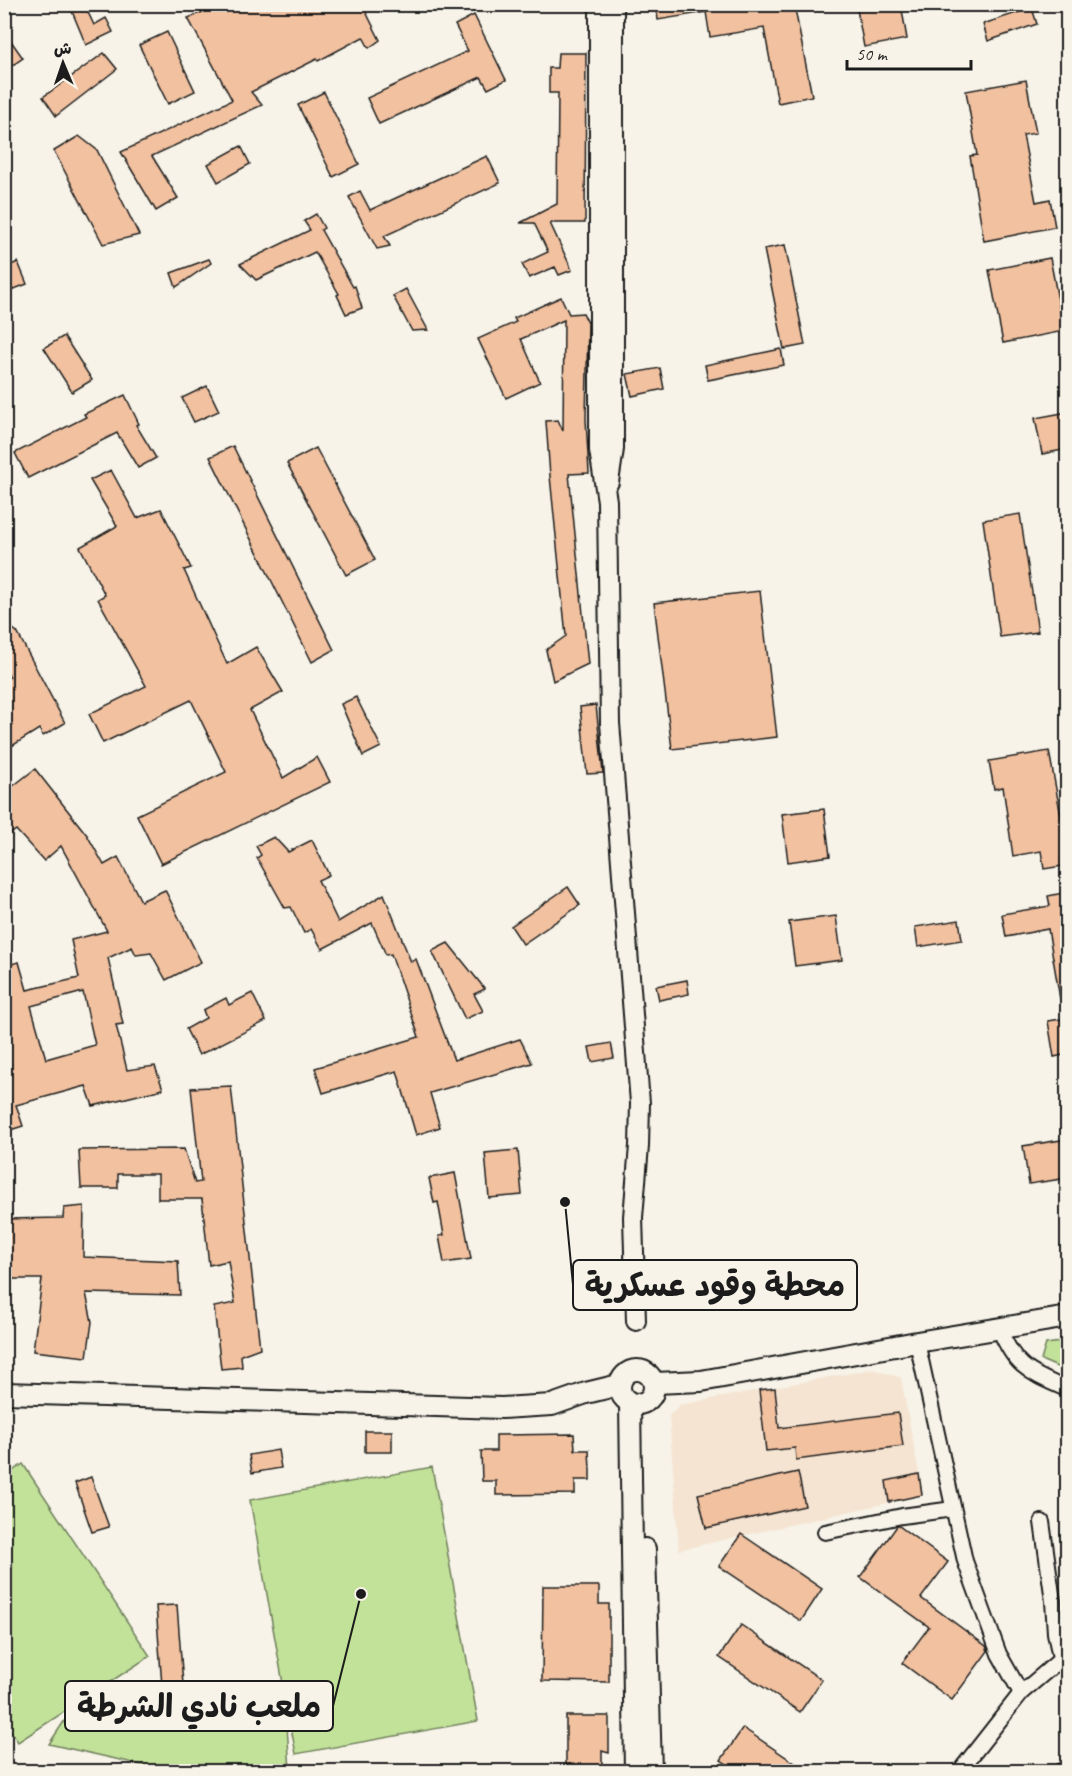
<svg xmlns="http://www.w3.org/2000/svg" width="1072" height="1776" font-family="Caveat,'Playpen Sans Arabic',sans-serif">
	<rect width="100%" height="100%" fill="#f7f3e8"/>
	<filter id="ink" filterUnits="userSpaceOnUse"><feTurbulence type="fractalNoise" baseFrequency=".0167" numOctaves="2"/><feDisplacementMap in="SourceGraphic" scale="12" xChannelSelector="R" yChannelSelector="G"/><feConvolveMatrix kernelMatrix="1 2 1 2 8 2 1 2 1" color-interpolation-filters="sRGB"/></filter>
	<g filter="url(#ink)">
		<polygon fill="#f5e4d2" points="872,1369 901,1378 923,1495 679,1550 669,1416 679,1405"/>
		<g fill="#c2e29a" stroke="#6f7f5b" stroke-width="1.5">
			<polygon points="1067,1341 1067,1371 1041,1360 1046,1344"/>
			<polygon points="23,1464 150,1656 18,1742 5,1722 4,1477"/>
			<polygon points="432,1467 478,1721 296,1754 285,1697 290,1770 169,1771 49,1744 65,1720 123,1705 145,1684 164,1696 163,1715 242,1715 263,1689 284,1689 250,1500"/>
		</g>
		<g fill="#f1c1a0" stroke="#1c1c1c" stroke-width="1.5" fill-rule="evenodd">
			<polygon points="69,4 84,4 94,25 106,18 113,32 86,45"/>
			<polygon points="221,4 362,4 380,40 369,48 363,37 318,61 317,59 251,92 262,105 152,156 178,198 156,211 121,152 232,100 188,18"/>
			<polygon points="656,4 794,4 812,96 778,103 764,28 710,37 706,12 658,20"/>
			<polygon points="856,4 901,4 907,39 864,47"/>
			<polygon points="1032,8 1037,24 988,41 983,24"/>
			<polygon points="474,15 506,80 488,89 481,77 379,124 367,98 468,51 455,25"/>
			<polygon points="4,31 23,58 4,71"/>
			<polygon points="167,32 195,91 168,104 139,45"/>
			<polygon points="104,53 117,69 56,116 43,97"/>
			<polygon points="558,53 586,53 585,223 550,223 572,270 559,275 555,267 529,278 522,264 548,252 534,223 520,223 557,204 558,93 549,93 549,68 557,68"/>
			<polygon points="1026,80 1036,133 1023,135 1036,202 1050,199 1055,227 984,241 970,156 977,155 966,91"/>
			<polygon points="324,92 359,164 333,177 298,105"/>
			<polygon points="79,136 97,150 139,235 103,244 54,151"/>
			<polygon points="241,146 250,164 218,182 208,164"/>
			<polygon points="487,156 500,183 384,236 390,246 377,249 349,197 360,191 370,210"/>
			<polygon points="316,214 324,228 321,230 353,287 355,286 362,308 346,314 337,295 339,294 315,252 256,280 240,264 310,230 304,221"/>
			<polygon points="785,245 805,345 784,349 764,249"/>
			<polygon points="1050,258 1064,331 1003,343 989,270"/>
			<polygon points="209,259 211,263 176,287 171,273"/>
			<polygon points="18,262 27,284 4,293 4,268"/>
			<polygon points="406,289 428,330 412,331 393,296"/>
			<polygon points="561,297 569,314 583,313 588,323 586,419 589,473 569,474 588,664 553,681 546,650 566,636 550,476 546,421 558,420 563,431 564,320 521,339 540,382 506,398 478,339 516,322 514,318"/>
			<polygon points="64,336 92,380 72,392 44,348"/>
			<polygon points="781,349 784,365 708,380 705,365"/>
			<polygon points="660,368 664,389 632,396 627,374"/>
			<polygon points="207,386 219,411 194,422 182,398"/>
			<polygon points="125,395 139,424 136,425 156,458 138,468 117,433 28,478 15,453 86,417 84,414"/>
			<polygon points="1068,412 1068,449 1042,454 1035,418"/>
			<polygon points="233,446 334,650 312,662 210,457"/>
			<polygon points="316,448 375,560 346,575 287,463"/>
			<polygon points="111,470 137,518 161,509 191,568 184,570 227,664 256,647 283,692 250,710 283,778 317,757 330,782 161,864 137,815 226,772 191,700 103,743 89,714 146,686 98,599 105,595 80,547 117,526 90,480"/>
			<polygon points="1020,514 1038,632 1000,637 983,520"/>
			<polygon points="760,591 777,737 672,749 654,603"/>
			<polygon points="4,622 17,632 65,723 43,736 39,729 4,751 4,680 10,677 4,667"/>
			<polygon points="356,697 381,747 363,756 341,704"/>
			<polygon points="596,705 603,773 587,774 580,707"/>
			<polygon points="1049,751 1068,854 1068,865 1044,869 1041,851 1013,856 1003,787 994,789 989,761"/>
			<path d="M 35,769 L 87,835 L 104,865 L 118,857 L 141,901 L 165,890 L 201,962 L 166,980 L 151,953 L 136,955 L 132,947 L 108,958 L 123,1024 L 116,1025 L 127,1070 L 155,1066 L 163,1089 L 93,1106 L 86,1086 L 16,1105 L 23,1126 L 4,1132 L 4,966 L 19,962 L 27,990 L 79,978 L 71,940 L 107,931 L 61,846 L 44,861 L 16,830 L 4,839 L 4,793 ZM 83,992 L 95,1045 L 46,1059 L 31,1006 Z"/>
			<polygon points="824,809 830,856 788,862 782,814"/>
			<polygon points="274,837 288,852 312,840 329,875 318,880 338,922 384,894 411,962 416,959 454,1060 520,1039 532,1063 430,1093 440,1127 416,1135 397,1071 323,1093 315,1068 419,1037 391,954 386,955 372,923 322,949 311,929 304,933 291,907 285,908 257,858 261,855 256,846"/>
			<polygon points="568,887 580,905 523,944 511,926"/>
			<polygon points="1068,892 1068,999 1060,999 1048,929 1006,937 1002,914 1050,906 1048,896"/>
			<polygon points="836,916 842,960 795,966 789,922"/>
			<polygon points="959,920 962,940 918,947 915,927"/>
			<polygon points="448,943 485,989 474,994 483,1011 465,1019 432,951"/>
			<polygon points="687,980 689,994 659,1000 656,986"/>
			<polygon points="252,993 266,1021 199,1055 186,1029 206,1018 203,1010 226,998 229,1005"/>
			<polygon points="1068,1018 1068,1054 1054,1057 1048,1021"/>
			<polygon points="611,1043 614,1058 592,1062 589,1047"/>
			<polygon points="231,1086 260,1348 241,1355 242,1367 221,1369 214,1307 235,1303 228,1261 209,1265 202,1199 158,1199 158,1174 118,1174 118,1188 81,1188 79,1150 184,1149 195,1183 201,1182 191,1088"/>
			<polygon points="1068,1139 1068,1178 1029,1184 1023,1146"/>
			<polygon points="518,1150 522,1195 489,1198 485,1153"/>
			<polygon points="455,1173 471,1259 444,1263 439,1236 444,1235 438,1202 434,1203 429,1178"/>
			<polygon points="84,1206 83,1257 178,1261 180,1295 86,1293 92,1322 87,1357 33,1351 42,1279 4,1279 4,1219 63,1218 64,1208"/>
			<polygon points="775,1388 779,1428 898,1413 903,1446 796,1460 795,1448 766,1451 759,1390"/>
			<rect x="365" y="1431" width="27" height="21"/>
			<polygon points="574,1434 575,1450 589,1450 590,1470 590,1480 575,1480 575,1494 496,1495 496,1481 482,1481 481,1451 496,1451 496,1435"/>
			<polygon points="278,1450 281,1468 252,1473 249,1455"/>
			<polygon points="798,1472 805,1506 706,1528 698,1494"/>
			<polygon points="919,1474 922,1495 889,1502 886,1481"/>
			<polygon points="91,1477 109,1527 92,1532 75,1483"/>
			<polygon points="897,1526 899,1526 948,1562 921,1598 986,1646 988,1651 952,1700 902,1663 929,1627 860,1577"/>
			<polygon points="741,1534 822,1589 801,1621 719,1566"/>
			<polygon points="543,1586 599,1586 599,1604 609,1604 609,1682 542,1681"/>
			<polygon points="177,1605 183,1684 162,1686 156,1606"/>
			<polygon points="741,1625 822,1680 800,1712 719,1657"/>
			<polygon points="566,1716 609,1716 609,1753 602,1751 602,1772 566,1772"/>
			<polygon points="743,1728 808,1772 739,1772 721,1760"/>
		</g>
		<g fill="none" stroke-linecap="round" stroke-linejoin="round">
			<g stroke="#1c1c1c" stroke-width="18">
				<g id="minor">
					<path d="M 999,1328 C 1016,1369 1029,1372 1068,1390"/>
					<polyline points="917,1342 965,1561 999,1654 1021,1693"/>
					<polyline points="1042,1522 1053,1601 1055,1633 1060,1658"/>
					<polyline points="825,1532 902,1516 953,1509"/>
					<polyline points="959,1772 1021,1693 1068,1653"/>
					<polyline points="1059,1772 1068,1768"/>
				</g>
			</g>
			<g stroke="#1c1c1c" stroke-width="22">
				<g id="tertiary">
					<polyline points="599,4 599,450 607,501 610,723 640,1103 639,1146 633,1217 636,1321"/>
					<polyline points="609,482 614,449 614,4"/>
				</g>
			</g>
			<g stroke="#1c1c1c" stroke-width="24">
				<g id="secondary">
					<circle cx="637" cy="1387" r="17"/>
					<polyline points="655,1383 701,1381 917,1342 1068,1317"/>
					<polyline points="4,1393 502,1408 552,1405 586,1393 619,1385"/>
					<polyline points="630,1403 635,1772"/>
					<polyline points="645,1549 651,1772"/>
				</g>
			</g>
			<use href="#minor" stroke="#f7f3e8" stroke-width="14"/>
			<use href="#tertiary" stroke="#f7f3e8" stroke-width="18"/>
			<use href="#secondary" stroke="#f7f3e8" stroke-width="20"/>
		</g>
	</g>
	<path fill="none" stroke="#1c1c1c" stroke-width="2" d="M565 1202L573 1285M361 1594L333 1706"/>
	<g fill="#1c1c1c" stroke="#f7f3e8" stroke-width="2">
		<circle cx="565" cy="1202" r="6"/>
		<circle cx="361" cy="1594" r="6"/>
	</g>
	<g fill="#f7f3e8" stroke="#1c1c1c" stroke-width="2">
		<rect x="573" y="1260" width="284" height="50" rx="6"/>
		<rect x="65" y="1681" width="268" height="50" rx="6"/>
	</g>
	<g font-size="32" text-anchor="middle" font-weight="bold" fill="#1c1c1c">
		<text x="715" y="1296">محطة وقود عسكرية</text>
		<text x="199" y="1717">ملعب نادي الشرطة</text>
	</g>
	<rect width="1072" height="1776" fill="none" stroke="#f7f3e8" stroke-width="24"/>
	<rect x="12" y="12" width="1048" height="1752" fill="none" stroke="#1c1c1c" stroke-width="2" filter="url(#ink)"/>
	<g transform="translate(63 63) rotate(358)" stroke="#f7f3e8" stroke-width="4.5" paint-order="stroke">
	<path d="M0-4.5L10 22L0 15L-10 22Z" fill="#1c1c1c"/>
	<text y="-9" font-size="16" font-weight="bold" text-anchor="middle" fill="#1c1c1c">ش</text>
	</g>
	<path d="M847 60v9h124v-9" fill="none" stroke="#1c1c1c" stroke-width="3"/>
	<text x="856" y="60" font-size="18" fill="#1c1c1c" stroke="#f7f3e8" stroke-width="4.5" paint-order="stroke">50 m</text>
</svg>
